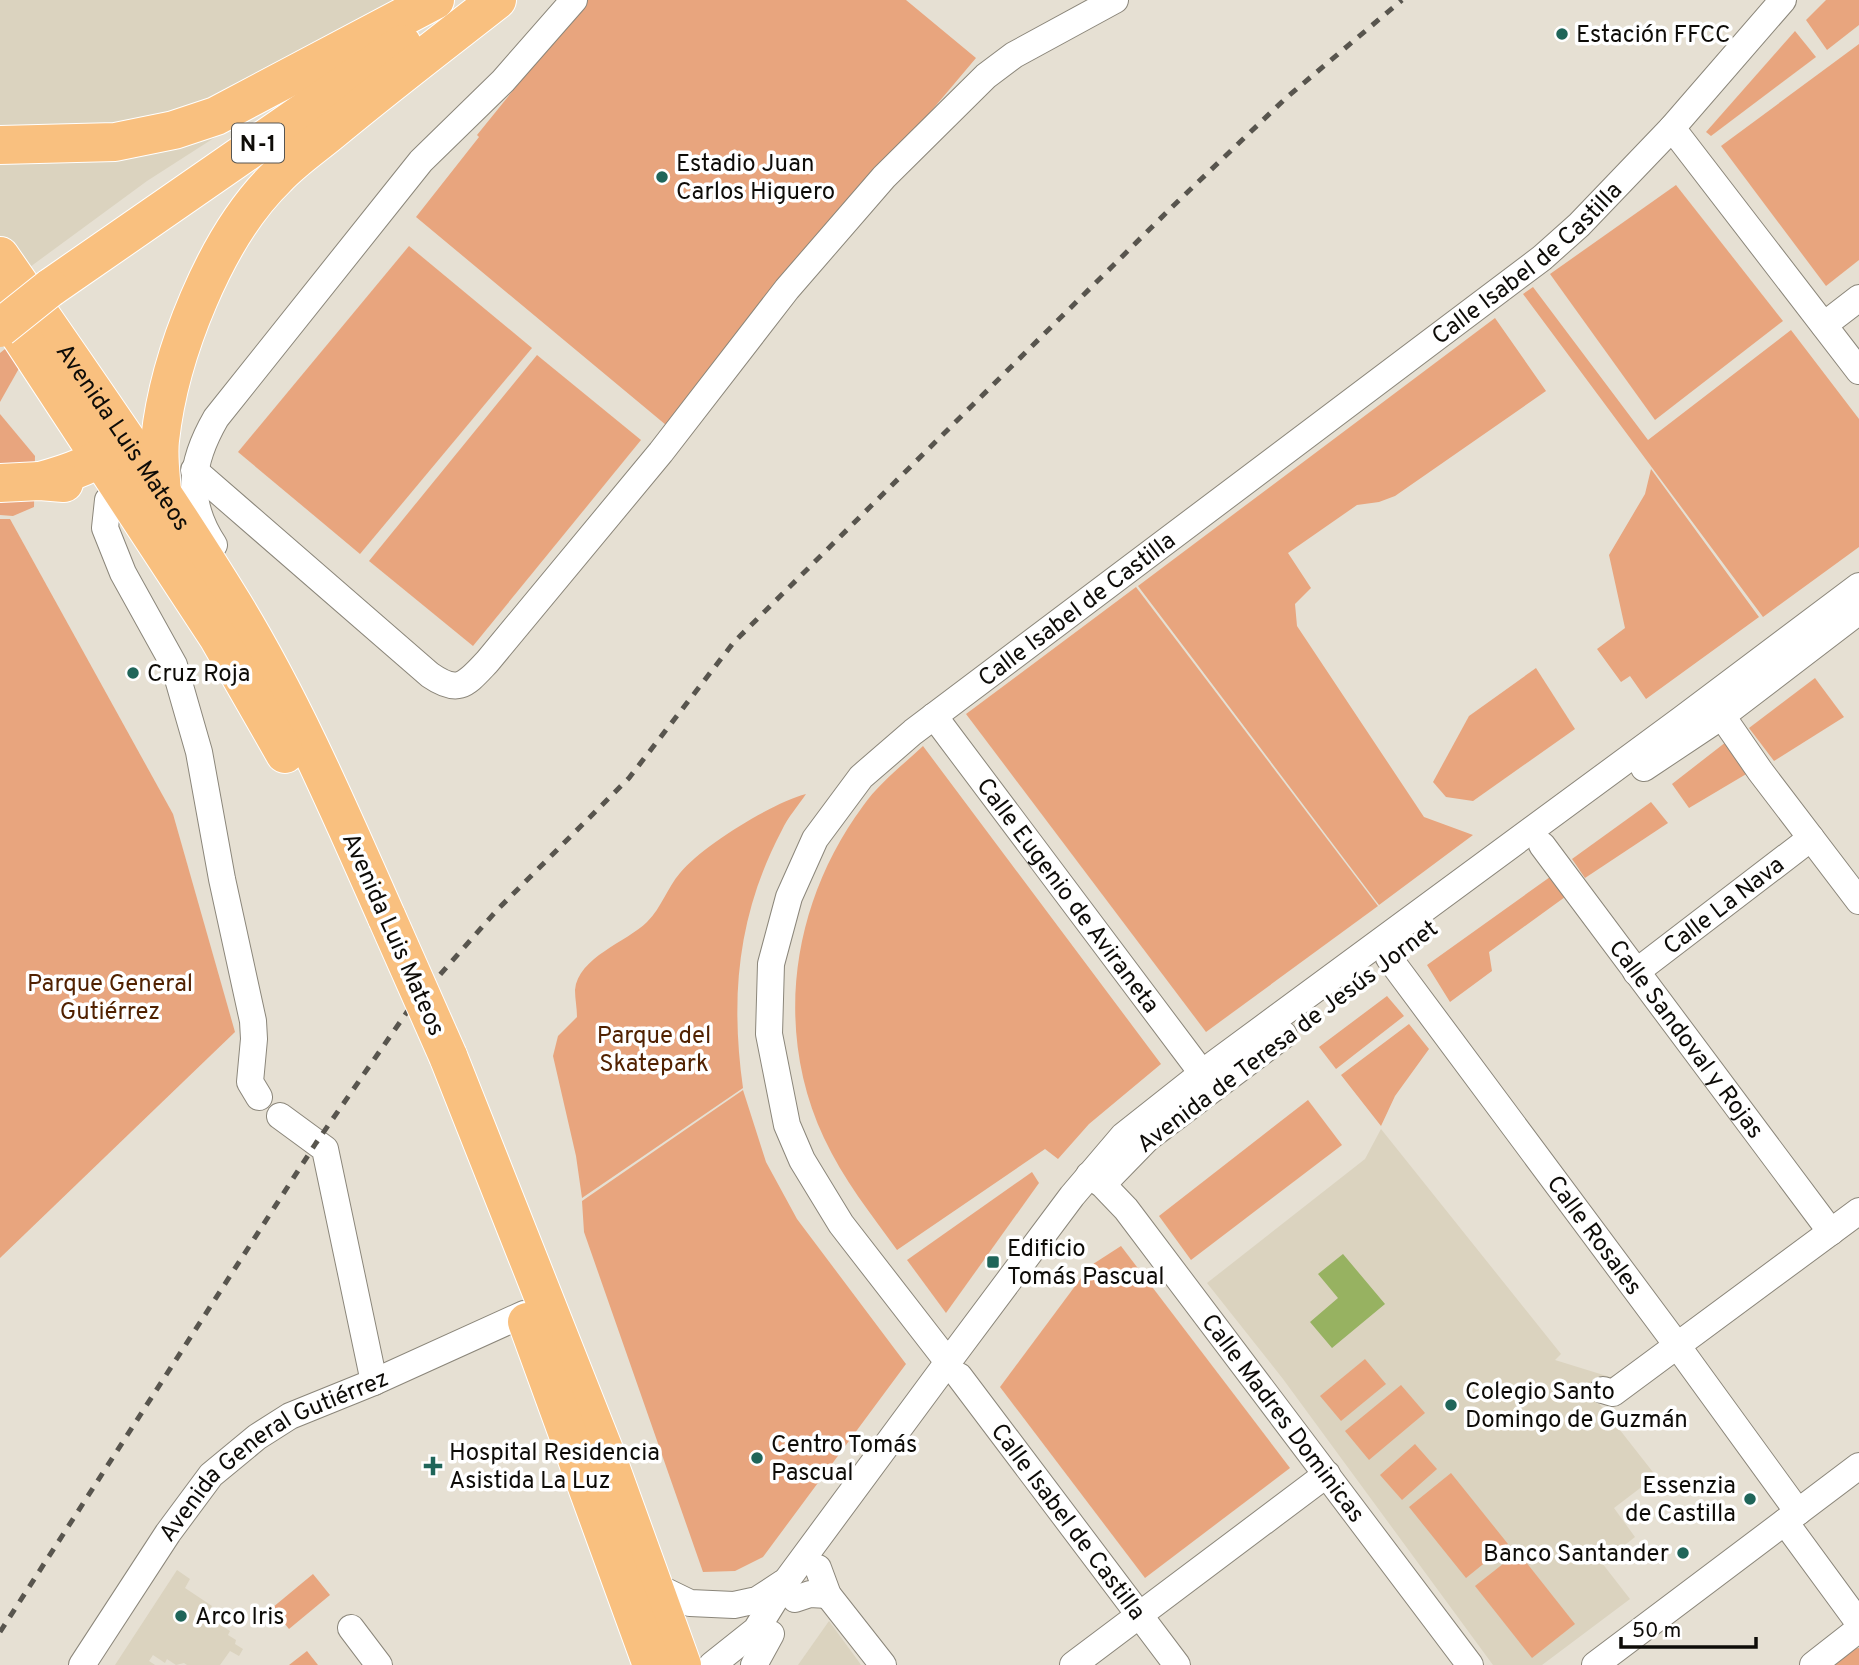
<svg xmlns="http://www.w3.org/2000/svg" width="1859" height="1665" font-family="Overpass,sans-serif">
	<rect width="100%" height="100%" fill="#e6e0d3"/>
	<g fill="#dbd3bf">
		<polygon points="0,0 429,0 147,181 0,289"/>
		<polygon points="1381,1129 1561,1354 1555,1360 1610,1377 1616,1374 1618,1377 1594,1397 1656,1476 1614,1508 1635,1537 1602,1563 1630,1599 1542,1665 1493,1665 1283,1379 1207,1283 1365,1159"/>
		<polygon points="177,1570 190,1579 185,1588 212,1606 208,1612 221,1620 219,1624 230,1631 228,1635 236,1640 235,1644 243,1649 239,1656 230,1651 220,1665 187,1665 184,1663 176,1665 167,1659 165,1663 153,1655 149,1661 155,1665 115,1665"/>
		<polygon points="829,1621 859,1662 861,1665 798,1665"/>
	</g>
	<g fill="#e8a57e">
		<polygon points="586,0 906,0 976,58 666,425 416,217 479,137 477,135"/>
		<polygon points="1826,0 1859,0 1859,25 1827,50 1806,20"/>
		<polygon points="1795,31 1816,57 1711,136 1706,132"/>
		<polygon points="1859,44 1859,260 1826,286 1721,146"/>
		<polygon points="1676,185 1783,321 1655,420 1550,274"/>
		<polygon points="409,246 532,348 360,554 238,452"/>
		<polygon points="1533,287 1648,440 1791,330 1859,419 1859,547 1763,617 1523,294"/>
		<polygon points="1495,318 1546,391 1395,496 1379,502 1357,505 1288,553 1311,588 1295,604 1297,626 1424,817 1473,835 1379,905 1138,586"/>
		<polygon points="10,345 22,363 0,402 0,353"/>
		<polygon points="537,355 641,440 473,646 369,561"/>
		<polygon points="0,414 35,456 34,507 13,516 0,515"/>
		<polygon points="1651,469 1759,617 1646,699 1630,676 1621,682 1597,649 1625,628 1609,555 1645,494"/>
		<polygon points="0,519 10,519 173,814 235,1032 0,1258"/>
		<polygon points="1136,587 1378,906 1206,1032 966,714"/>
		<polygon points="1536,668 1575,729 1473,801 1446,797 1433,782 1469,716"/>
		<polygon points="1815,678 1844,717 1774,761 1749,728"/>
		<polygon points="1726,742 1748,773 1689,808 1672,784"/>
		<path d="M 923,746 L 1161,1064 L 1089,1124 L 1058,1159 L 1045,1149 L 897,1250 C 871,1214 843,1179 824,1138 C 773,1029 792,902 863,806 C 879,783 903,765 923,746 Z"/>
		<path d="M 806,794 C 798,806 788,817 782,830 C 738,913 730,996 743,1088 L 582,1198 L 576,1156 L 553,1056 L 558,1036 L 577,1017 C 577,1008 575,999 575,990 C 578,957 627,942 647,922 C 662,907 667,888 680,873 C 703,845 772,803 806,794 Z"/>
		<polygon points="1651,802 1668,823 1585,878 1572,859"/>
		<polygon points="1550,877 1565,897 1489,952 1492,971 1450,1002 1427,965"/>
		<polygon points="1387,996 1404,1016 1336,1069 1319,1047"/>
		<polygon points="1409,1024 1429,1049 1395,1096 1381,1126 1341,1075"/>
		<polygon points="743,1090 766,1162 797,1219 906,1364 763,1557 735,1571 703,1572 584,1232 582,1201"/>
		<polygon points="1308,1100 1342,1145 1191,1260 1159,1216"/>
		<polygon points="1032,1172 1039,1183 946,1313 907,1260"/>
		<polygon points="1121,1246 1290,1468 1145,1578 1000,1387 1090,1266"/>
		<polygon points="1365,1359 1386,1384 1341,1421 1320,1396"/>
		<polygon points="1401,1385 1425,1413 1369,1460 1345,1431"/>
		<polygon points="1415,1444 1437,1469 1402,1500 1380,1475"/>
		<polygon points="1451,1473 1508,1544 1466,1578 1409,1507"/>
		<polygon points="1518,1552 1575,1624 1532,1658 1475,1586"/>
		<polygon points="313,1574 330,1595 289,1629 272,1608"/>
		<polygon points="1859,1648 1859,1665 1830,1665 1850,1649"/>
		<polygon points="307,1651 318,1665 289,1665"/>
	</g>
	<polygon fill="#97b261" points="1343,1254 1385,1304 1332,1348 1310,1322 1338,1298 1318,1274"/>
	<g fill="none" stroke-linecap="round" stroke-linejoin="round">
		<g stroke="#8b867a" stroke-width="28">
			<g id="minor">
				<polyline points="1672,128 1859,371"/>
				<polyline points="1824,325 1859,298"/>
				<path d="M 194,470 L 430,675 C 459,695 466,684 487,662 L 661,452 L 787,289 L 884,177 L 986,76 L 1014,55 L 1115,0"/>
				<polyline points="108,500 105,528 123,573 174,665 199,752 222,879 253,1021 254,1039 250,1082 259,1097"/>
				<path d="M 214,545 C 185,501 190,463 216,418 L 421,161 L 503,81 L 574,0"/>
				<path id="s1" d="M 934,716 L 1202,1073"/>
				<polyline points="1722,716 1760,771 1859,901"/>
				<polyline points="1644,768 1722,716 1859,611"/>
				<path id="s2" d="M 1542,845 L 1831,1232"/>
				<path id="s3" d="M 1389,958 L 1668,1333 L 1798,1512"/>
				<path id="s4" d="M 1636,972 L 1811,838"/>
				<polyline points="280,1116 325,1149 374,1382"/>
				<path id="s5" d="M 1089,1175 L 1103,1185 L 1126,1209 L 1470,1665"/>
				<polyline points="1111,1176 1148,1138 1284,1035"/>
				<path id="s6" d="M 948,1362 L 841,1224 L 802,1160 L 787,1125 L 769,1034 L 771,964 L 789,897 L 815,839 L 861,777 L 913,732 L 1542,258 L 1579,225 L 1672,128 L 1783,0"/>
				<path id="s7" d="M 959,1376 L 1177,1665"/>
				<polyline points="1603,1390 1613,1393 1859,1211"/>
				<polyline points="1785,1522 1859,1623"/>
				<polyline points="818,1568 828,1595 883,1665"/>
				<polyline points="653,1585 690,1603 734,1605 757,1600 783,1583"/>
				<polyline points="795,1599 810,1594 828,1595"/>
				<polyline points="351,1628 379,1665"/>
				<path id="s8" d="M 82,1665 L 168,1533 L 211,1475 L 257,1437 L 290,1416 L 374,1382 L 524,1314"/>
				<polyline points="712,1665 756,1630 787,1580 948,1362 1072,1196 1123,1136 1214,1064 1682,719 1859,586"/>
				<polyline points="754,1665 771,1634"/>
				<polyline points="1073,1665 1327,1474"/>
				<polyline points="1595,1665 1859,1466"/>
				<polyline points="1813,1665 1859,1629"/>
			</g>
		</g>
		<g stroke="#fff" stroke-width="40">
			<g id="highway">
				<polyline points="0,145 115,142 174,130 216,116 435,0"/>
				<path id="s9" d="M 0,256 C 79,371 160,485 233,604 C 294,704 340,812 387,918"/>
				<polyline points="50,288 402,44"/>
				<polyline points="0,305 218,637 285,754"/>
				<path d="M 40,481 C 70,473 97,463 122,444"/>
				<polyline points="0,483 40,481 64,483"/>
				<path d="M 162,493 C 161,476 158,457 160,440 C 169,356 215,237 277,177 C 294,159 315,145 334,129 C 387,85 442,43 497,0"/>
				<polyline points="448,1056 606,1455 682,1665"/>
				<polyline points="527,1322 652,1665"/>
			</g>
		</g>
		<use href="#minor" stroke="#fff" stroke-width="26"/>
		<use href="#highway" stroke="#f9c07f" stroke-width="38"/>
		<polyline stroke="#58554e" stroke-width="5" stroke-dasharray="9 9" stroke-linecap="butt" points="0,1632 316,1143 407,1012 497,910 629,778 734,642 1172,207 1286,98 1402,0"/>
		<g stroke="#fff" stroke-width="40" stroke-linecap="butt">
			<g id="highway-bridge">
				<polyline points="0,328 50,288"/>
				<polyline points="387,918 448,1056"/>
			</g>
		</g>
		<use href="#highway-bridge" stroke="#f9c07f" stroke-width="38"/>
	</g>
	<g fill="#1f6559" stroke="#fff" stroke-width="2.5">
		<circle cx="1562" cy="34" r="7"/>
		<circle cx="662" cy="177" r="7"/>
		<circle cx="133" cy="673" r="7"/>
		<rect x="986" y="1255" width="14" height="14" rx="3.5"/>
		<circle cx="1451" cy="1405" r="7"/>
		<circle cx="757" cy="1458" r="7"/>
		<path d="M429.5 1455.5h7v7h7v7h-7v7h-7v-7h-7v-7h7z"/>
		<circle cx="1750" cy="1499" r="7"/>
		<circle cx="1683" cy="1553" r="7"/>
		<circle cx="181" cy="1616" r="7"/>
	</g>
	<g text-anchor="middle" stroke-width="7" stroke-linejoin="round" paint-order="stroke">
		<rect fill="#fff" stroke="#565552" stroke-width="2" x="232" y="123.5" width="52" height="39" rx="5"/>
		<g font-size="23" font-weight="bold" fill="#0e0c08">
			<text x="258" y="151">N-1</text>
		</g>
		<g font-size="24" fill="#0e0c08" stroke="#fff" text-anchor="start">
			<text x="1576" y="42">Estación FFCC</text>
			<text x="676" y="171">Estadio Juan<tspan x="676" dy="28">Carlos Higuero</tspan></text>
			<text x="147" y="681">Cruz Roja</text>
			<text x="1007" y="1256">Edificio<tspan x="1007" dy="28">Tomás Pascual</tspan></text>
			<text x="1465" y="1399">Colegio Santo<tspan x="1465" dy="28">Domingo de Guzmán</tspan></text>
			<text x="771" y="1452">Centro Tomás<tspan x="771" dy="28">Pascual</tspan></text>
			<text x="449" y="1460">Hospital Residencia<tspan x="449" dy="28">Asistida La Luz</tspan></text>
			<text x="1736" y="1493" text-anchor="end">Essenzia<tspan x="1736" dy="28">de Castilla</tspan></text>
			<text x="1669" y="1561" text-anchor="end">Banco Santander</text>
			<text x="195" y="1624">Arco Iris</text>
		</g>
		<g font-size="24" fill="#0e0c08" stroke="#fff">
			<text dy="8" stroke="none"><textPath href="#s6" startOffset="1502">Calle Isabel de Castilla</textPath></text>
			<text dy="8" stroke="none"><textPath href="#s9" startOffset="219">Avenida Luis Mateos</textPath></text>
			<text dy="8" stroke="none"><textPath href="#s6" startOffset="934">Calle Isabel de Castilla</textPath></text>
			<text dy="8" stroke="none"><textPath href="#s1" startOffset="224">Calle Eugenio de Aviraneta</textPath></text>
			<text dy="8" stroke="none"><textPath href="#s4" startOffset="110">Calle La Nava</textPath></text>
			<text transform="translate(394 934) rotate(66)" y="8">Avenida Luis Mateos</text>
			<text transform="translate(1287 1036) rotate(-37)" y="8">Avenida de Teresa de Jesús Jornet</text>
			<text dy="8" stroke="none"><textPath href="#s2" startOffset="242">Calle Sandoval y Rojas</textPath></text>
			<text dy="8" stroke="none"><textPath href="#s3" startOffset="345">Calle Rosales</textPath></text>
			<text dy="8" stroke="none"><textPath href="#s5" startOffset="312">Calle Madres Dominicas</textPath></text>
			<text dy="8" stroke="none"><textPath href="#s8" startOffset="292">Avenida General Gutiérrez</textPath></text>
			<text dy="8" stroke="none"><textPath href="#s7" startOffset="182">Calle Isabel de Castilla</textPath></text>
		</g>
		<g font-size="24" fill="#512100" stroke="#fff">
			<text x="110" y="991">Parque General<tspan x="110" dy="28">Gutiérrez</tspan></text>
			<text x="654" y="1043">Parque del<tspan x="654" dy="28">Skatepark</tspan></text>
		</g>
	</g>
	<path d="M1621 1637v10h135v-10" fill="none" stroke="#0e0c08" stroke-width="3.5"/>
	<text x="1632" y="1637" font-size="21" fill="#0e0c08" stroke="#ffffff" stroke-width="5" paint-order="stroke">50 m</text>
</svg>
